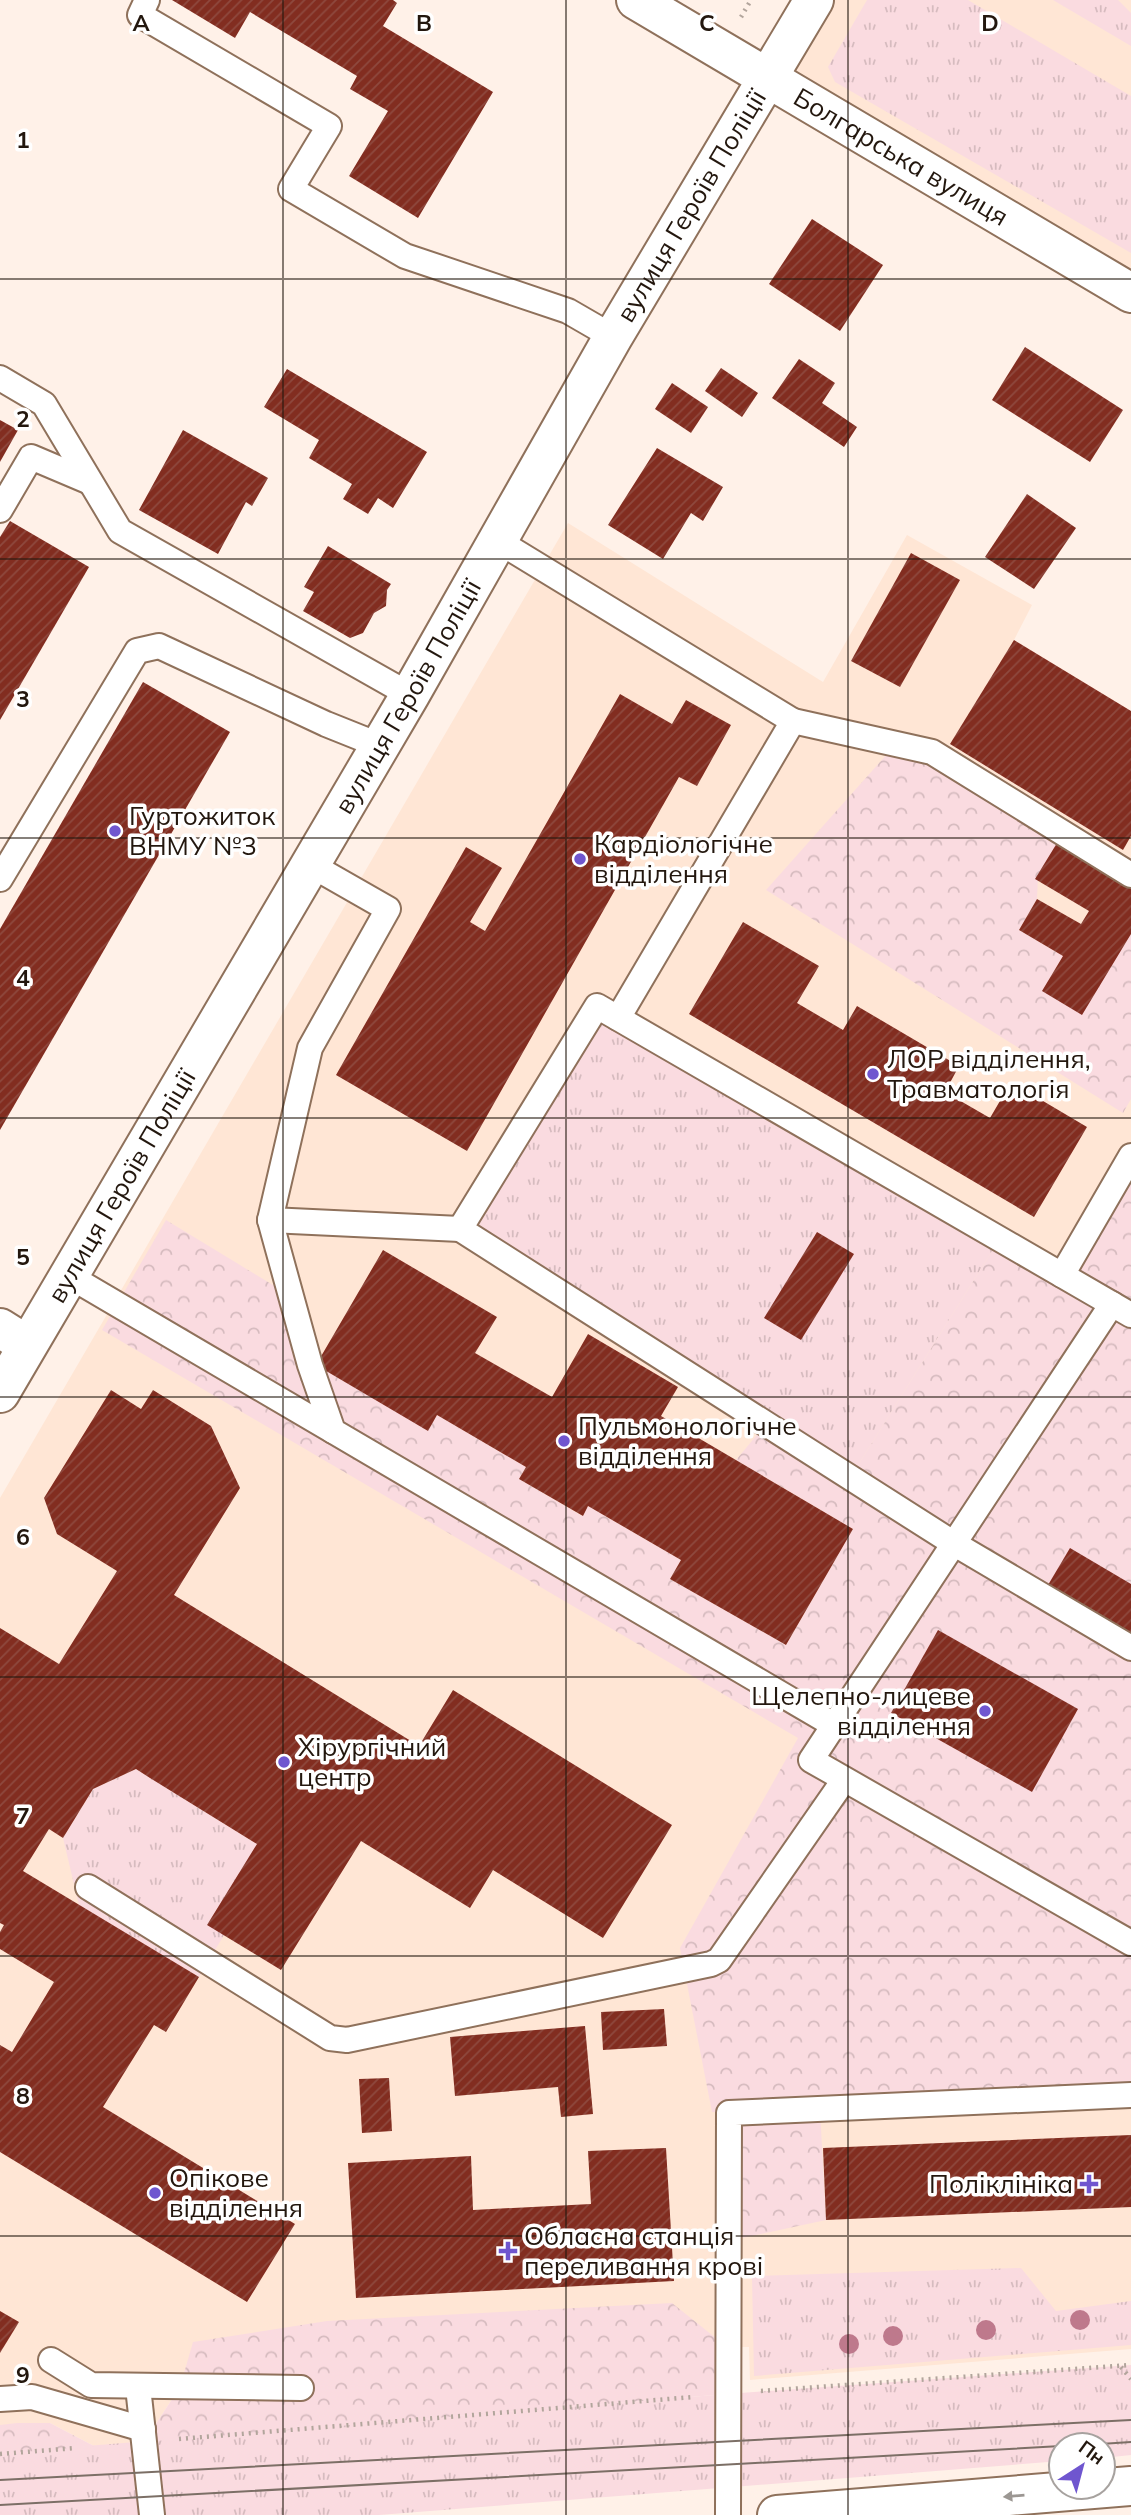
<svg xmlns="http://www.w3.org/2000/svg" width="1131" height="2515" font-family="Mulish,sans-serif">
	<defs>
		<pattern id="grass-tufts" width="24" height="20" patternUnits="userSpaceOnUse" patternTransform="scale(1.75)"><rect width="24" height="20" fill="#fadbe0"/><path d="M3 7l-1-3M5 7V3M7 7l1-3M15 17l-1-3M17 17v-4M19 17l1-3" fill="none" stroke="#d6bbbf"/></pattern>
		<pattern id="forest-crowns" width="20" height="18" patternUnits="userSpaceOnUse" patternTransform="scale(1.75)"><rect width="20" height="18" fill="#fadbe0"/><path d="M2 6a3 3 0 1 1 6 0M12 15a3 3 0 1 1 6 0" fill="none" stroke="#d6bbbf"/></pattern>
		<pattern id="building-hatch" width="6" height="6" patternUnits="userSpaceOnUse" patternTransform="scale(1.75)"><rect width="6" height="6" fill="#822d20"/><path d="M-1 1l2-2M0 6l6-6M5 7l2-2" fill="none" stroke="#8e493e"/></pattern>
	</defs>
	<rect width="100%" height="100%" fill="#fff1e8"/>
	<g fill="#ffe6d5">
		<polygon points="814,0 1131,0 1131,293 766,79"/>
		<polygon points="568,523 823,682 907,535 1032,605 1014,640 1131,711 1131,2349 750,2380 749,2347 727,2347 180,2387 144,2442 94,2446 50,2423 0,2427 0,1498"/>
	</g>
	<g fill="url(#grass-tufts)">
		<polygon points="867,0 968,0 1131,96 1131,253 835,82 828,67"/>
		<polygon points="1053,0 1118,0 1131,13 1131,46"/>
		<polygon points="597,1006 999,1240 850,1478 460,1229"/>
		<polygon points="136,1769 257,1844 224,1935 199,1977 79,1905 63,1838 93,1789"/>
		<polygon points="1021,2268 1056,2311 1131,2301 1131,2345 754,2376 752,2276"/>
		<polygon points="1131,2365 1131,2455 1103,2458 1103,2445 1061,2445 1061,2461 379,2515 0,2515 0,2453 727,2394"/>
	</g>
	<g fill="url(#forest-crowns)">
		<polygon points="896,744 1063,834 1038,876 1037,899 1019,930 1063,956 1043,990 1131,934 1131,1099 1123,1113 766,890"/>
		<polygon points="1131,1180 1131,2095 820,2110 826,2220 728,2241 728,2113 712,2112 680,1948 798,1738 102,1330 166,1220 291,1296 316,1365 428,1430 437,1415 526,1467 519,1479 582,1516 588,1506 681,1560 670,1579 786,1645 853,1529 736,1460 766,1424 850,1478 999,1240 1062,1274"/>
		<polygon points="672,2303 727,2347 727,2394 144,2442 180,2387 193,2342 327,2321"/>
		<polygon points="17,2423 50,2423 94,2446 0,2454 0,2425"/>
	</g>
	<g fill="url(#building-hatch)">
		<polygon points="172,0 393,0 397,3 383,26 493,92 418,218 349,176 388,111 350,89 357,76 250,12 235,38"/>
		<polygon points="812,219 883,265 840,331 769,284"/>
		<polygon points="1025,347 1123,410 1090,462 992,400"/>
		<polygon points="799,359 835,383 822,403 857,427 844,447 772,398"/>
		<polygon points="721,368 758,393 742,417 705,391"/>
		<polygon points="287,369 427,452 393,508 378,498 368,514 343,499 352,484 309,458 319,440 264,407"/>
		<polygon points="672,383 708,407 691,433 655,409"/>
		<polygon points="0,420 18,430 0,462"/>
		<polygon points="183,430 268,478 252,506 246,502 218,554 139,510"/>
		<polygon points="657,448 723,487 703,521 691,513 663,559 608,525"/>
		<polygon points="1027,494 1076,528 1034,589 985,557"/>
		<polygon points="10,521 89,567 0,720 0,537"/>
		<polygon points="328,546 391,584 387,590 386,606 374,613 363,633 350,638 303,611 314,592 304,587"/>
		<polygon points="911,553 960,580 900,687 851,661"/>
		<polygon points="1014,640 1131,711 1131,836 1123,850 950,744"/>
		<polygon points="143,682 230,732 0,1130 0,929"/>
		<polygon points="620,694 672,724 686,700 731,725 697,786 679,777 467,1151 336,1075 466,847 502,868 470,922 485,931"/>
		<polygon points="1057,843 1131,881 1131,934 1082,1015 1042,991 1063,956 1019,930 1037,899 1081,924 1089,911 1035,879"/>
		<polygon points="743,922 819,966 797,1003 843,1030 857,1006 959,1066 945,1092 990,1118 1011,1082 1087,1127 1034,1217 689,1014"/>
		<polygon points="817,1232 854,1254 801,1340 764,1318"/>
		<polygon points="383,1250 497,1317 475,1353 552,1397 588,1334 678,1387 661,1416 853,1529 786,1645 670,1579 681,1560 588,1506 583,1516 519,1479 526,1467 437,1415 428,1431 316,1365"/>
		<polygon points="111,1390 141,1409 153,1390 211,1426 240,1488 174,1595 419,1746 453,1690 672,1825 603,1938 493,1870 470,1908 361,1841 281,1970 207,1925 257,1844 150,1778 136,1769 93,1789 63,1838 49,1829 23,1871 199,1977 166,2032 154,2025 103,2107 295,2224 247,2302 0,2152 0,2045 12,2052 54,1982 0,1949 0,1932 4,1925 0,1923 0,1628 59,1664 117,1571 57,1534 44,1498"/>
		<polygon points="1070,1548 1131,1584 1131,1635 1048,1585"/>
		<polygon points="938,1630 1078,1709 1032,1792 891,1713"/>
		<polygon points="664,2009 667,2046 603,2050 601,2012"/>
		<polygon points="585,2026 593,2114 561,2117 558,2087 455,2096 450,2037"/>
		<polygon points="389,2078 392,2131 362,2133 359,2079"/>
		<polygon points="1131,2135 1131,2207 826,2220 823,2148"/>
		<polygon points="666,2148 674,2281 356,2298 348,2163 471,2156 473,2210 591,2204 588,2151"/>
		<polygon points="0,2311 19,2322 0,2353"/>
	</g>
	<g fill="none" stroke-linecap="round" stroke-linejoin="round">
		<g stroke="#8f715b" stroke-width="28">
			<g id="lane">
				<polyline points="147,0 140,15 329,126 291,189 405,256 568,311 613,337"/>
				<polyline points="0,378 44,404 120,531 410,695"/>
				<polyline points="0,510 31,457 90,482"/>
				<polyline points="498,541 793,721 618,1018"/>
				<polyline points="793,721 932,752 1131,875"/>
				<polyline points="311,865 388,909 310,1048 270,1220 310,1365 333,1431 832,1724"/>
				<polyline points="0,879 137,651 159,646 326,724 381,746"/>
				<polyline points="270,1220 460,1229"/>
				<polyline points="1062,1275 1131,1156"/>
				<polyline points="69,1276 333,1431"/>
				<polyline points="1112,1304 811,1760 1131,1943"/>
				<polyline points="1131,1315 597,1006 460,1229 953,1543 1131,1648"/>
				<polyline points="88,1887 330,2038 347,2040 711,1964 719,1960 844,1780"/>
				<polyline points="51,2360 91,2385 301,2388"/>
				<polyline points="138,2387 152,2515"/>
				<polyline points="0,2399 32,2397 143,2429"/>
				<polyline points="728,2515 729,2113 1131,2095"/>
			</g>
		</g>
		<g stroke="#8f715b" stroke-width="42">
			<g id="street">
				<path id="s1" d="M 636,0 L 1131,293"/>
				<polyline points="0,1328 27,1345"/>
				<path id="s2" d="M 0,1393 L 410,695 L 613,337 L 814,0"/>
			</g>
		</g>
		<g stroke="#8f715b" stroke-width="42">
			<polyline id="secondary" points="777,2515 1131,2486"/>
		</g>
		<g stroke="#b2a59c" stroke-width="4.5" stroke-dasharray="2 5" stroke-linecap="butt">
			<polyline points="741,17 751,0"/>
			<polyline points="1121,2367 1131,2379"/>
			<polyline points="761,2391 1131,2365"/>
			<polyline points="179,2439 693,2397"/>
			<polyline points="0,2454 76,2448"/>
		</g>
		<use href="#lane" stroke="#fff" stroke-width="24"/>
		<use href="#street" stroke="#fff" stroke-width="38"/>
		<use href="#secondary" stroke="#fff" stroke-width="38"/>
		<g stroke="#7c6f66" stroke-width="2">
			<polyline points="1085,2445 1131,2442"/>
			<polyline points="0,2480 1131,2420"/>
			<polyline points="0,2505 1061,2446"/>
		</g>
	</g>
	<g fill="#be798c">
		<circle cx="1080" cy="2320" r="10"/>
		<circle cx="986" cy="2330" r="10"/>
		<circle cx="893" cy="2336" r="10"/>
		<circle cx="849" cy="2344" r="10"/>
	</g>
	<defs><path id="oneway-solid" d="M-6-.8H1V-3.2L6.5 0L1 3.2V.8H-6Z" transform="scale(1.75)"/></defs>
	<use fill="#9c9793" href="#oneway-solid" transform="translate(1014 2496) rotate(175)"/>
	<path fill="none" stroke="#23170e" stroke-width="2" stroke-opacity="0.55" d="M 283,0 L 283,2515M 566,0 L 566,2515M 848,0 L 848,2515M 0,279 L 1131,279M 0,559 L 1131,559M 0,838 L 1131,838M 0,1118 L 1131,1118M 0,1397 L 1131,1397M 0,1677 L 1131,1677M 0,1956 L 1131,1956M 0,2236 L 1131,2236"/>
	<g fill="#6f56cf" stroke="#fff" stroke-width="2.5">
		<circle cx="115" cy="831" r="7"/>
		<circle cx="580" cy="859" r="7"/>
		<circle cx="873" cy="1074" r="7"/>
		<circle cx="564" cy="1441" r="7"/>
		<circle cx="985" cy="1711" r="7"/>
		<circle cx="284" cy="1762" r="7"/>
		<path d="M1085.5 2173.5h7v7h7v7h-7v7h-7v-7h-7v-7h7z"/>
		<circle cx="155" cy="2193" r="7"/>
		<path d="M504.5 2240.5h7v7h7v7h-7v7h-7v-7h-7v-7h7z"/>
	</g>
	<g text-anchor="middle" stroke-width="7" stroke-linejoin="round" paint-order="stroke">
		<g font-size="26" fill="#23170e" stroke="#fff">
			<text dy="9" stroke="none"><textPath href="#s1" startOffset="308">Болгарська вулиця</textPath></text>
			<text dy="9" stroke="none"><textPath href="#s2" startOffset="1374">вулиця Героїв Поліції</textPath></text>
			<text dy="9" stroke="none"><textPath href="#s2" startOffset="807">вулиця Героїв Поліції</textPath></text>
			<text dy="9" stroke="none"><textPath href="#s2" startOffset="240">вулиця Героїв Поліції</textPath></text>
		</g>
		<g font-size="26" fill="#23170e" stroke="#fff" text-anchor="start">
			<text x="129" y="825">Гуртожиток<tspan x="129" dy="30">ВНМУ №3</tspan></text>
			<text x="594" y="853">Кардіологічне<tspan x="594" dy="30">відділення</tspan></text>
			<text x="887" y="1068">ЛОР відділення,<tspan x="887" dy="30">Травматологія</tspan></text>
			<text x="578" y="1435">Пульмонологічне<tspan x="578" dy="30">відділення</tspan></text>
			<text x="971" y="1705" text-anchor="end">Щелепно-лицеве<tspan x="971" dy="30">відділення</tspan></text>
			<text x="298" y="1756">Хірургічний<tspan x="298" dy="30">центр</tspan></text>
			<text x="169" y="2187">Опікове<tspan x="169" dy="30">відділення</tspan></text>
			<text x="1073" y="2193" text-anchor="end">Поліклініка</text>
			<text x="524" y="2245">Обласна станція<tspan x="524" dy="30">переливання крові</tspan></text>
		</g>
	</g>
	<g font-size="23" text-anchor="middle" font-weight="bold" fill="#23170e" stroke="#fff" stroke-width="7" stroke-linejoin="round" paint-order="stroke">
		<text x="141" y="31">A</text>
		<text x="424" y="31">B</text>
		<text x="707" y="31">C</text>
		<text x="990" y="31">D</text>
		<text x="23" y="148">1</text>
		<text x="23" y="427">2</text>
		<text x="23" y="707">3</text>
		<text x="23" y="986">4</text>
		<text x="23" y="1265">5</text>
		<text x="23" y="1545">6</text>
		<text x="23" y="1824">7</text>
		<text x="23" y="2104">8</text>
		<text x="23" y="2383">9</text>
	</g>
	<g transform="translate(1082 2466) rotate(36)"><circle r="33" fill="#ffffff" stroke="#a7a29f" stroke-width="2"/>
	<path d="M0-5L12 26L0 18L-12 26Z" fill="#6f56cf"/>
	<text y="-10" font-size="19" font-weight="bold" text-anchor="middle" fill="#23170e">Пн</text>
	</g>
</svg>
